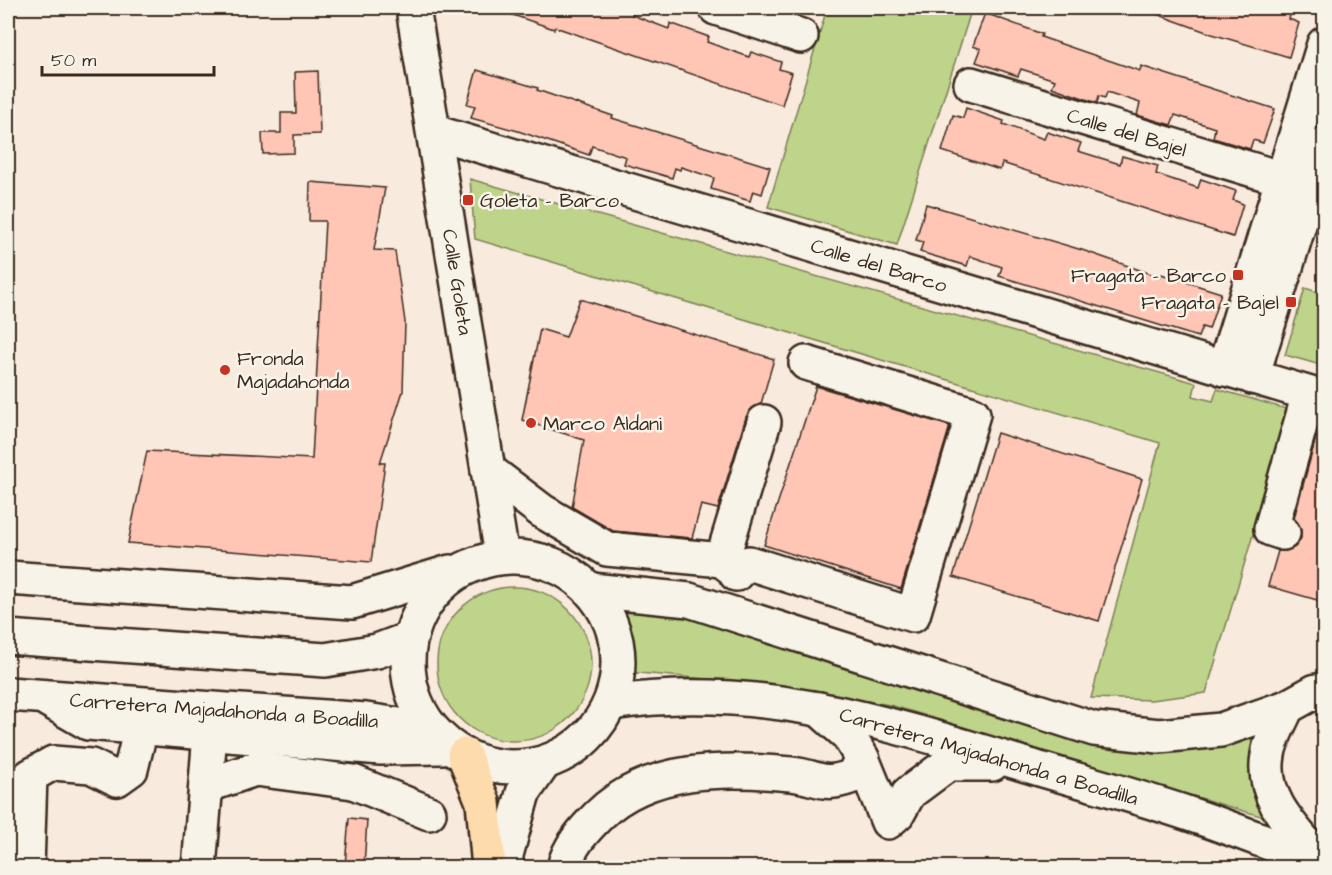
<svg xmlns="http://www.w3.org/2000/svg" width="1332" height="875" font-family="'Architects Daughter',sans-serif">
	<rect width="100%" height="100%" fill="#f9eade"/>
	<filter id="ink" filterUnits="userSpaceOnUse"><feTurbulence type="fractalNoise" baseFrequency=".0167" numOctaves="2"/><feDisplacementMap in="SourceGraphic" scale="12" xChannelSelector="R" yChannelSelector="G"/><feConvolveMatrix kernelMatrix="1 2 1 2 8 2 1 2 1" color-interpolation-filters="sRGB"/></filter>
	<g filter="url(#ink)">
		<g fill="#bed48a" stroke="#7c7f54" stroke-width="1.5">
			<polygon points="827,8 972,8 897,245 768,207"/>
			<polygon points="470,179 1196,383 1193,396 1213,401 1217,389 1290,410 1206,693 1151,700 1091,698 1160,443 475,239"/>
			<polygon points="1305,288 1324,294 1324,366 1285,355"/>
			<circle cx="514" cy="664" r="77"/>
			<polygon points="675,610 1108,746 1257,730 1251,766 1267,818 890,705 765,684 627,672 619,613"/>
		</g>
		<g fill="#ffc5b5" stroke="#3b2a1e" stroke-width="1.5">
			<polygon points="501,8 634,8 632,15 669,29 670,23 709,37 707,42 749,57 751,52 781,62 779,69 792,73 782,105 555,27 554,29 501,11"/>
			<polygon points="1145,8 1292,8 1289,19 1299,23 1289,57 1212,34 1145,10"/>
			<polygon points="985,13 1042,34 1041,37 1140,71 1141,66 1275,109 1263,143 1253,140 1250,149 1213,138 1215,128 1175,115 1171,125 1137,115 1140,103 1107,92 1105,98 1099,96 1097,103 1052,87 1055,80 1021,69 1018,76 976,62 981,49 973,46"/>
			<polygon points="477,70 538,88 537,90 613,116 612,118 770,167 762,194 753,191 750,201 711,189 714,178 681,167 680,170 675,168 672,178 624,164 626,157 592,146 589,155 518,131 471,118 475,106 467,104"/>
			<polygon points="318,71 320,134 294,135 294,153 263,154 262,133 281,133 281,113 296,113 295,72"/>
			<polygon points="966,108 1004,121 1003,124 1044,139 1047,132 1081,143 1078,151 1120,164 1122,156 1158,166 1156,174 1198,188 1201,179 1236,191 1233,200 1243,204 1233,237 1002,163 1000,170 942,151 953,115 963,118"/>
			<polygon points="310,182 385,188 374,250 395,251 405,322 403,391 380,463 385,463 371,562 128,543 147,451 312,459 325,221 309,221"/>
			<polygon points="926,204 1082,250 1160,277 1161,274 1221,293 1209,329 1202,327 1198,337 999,276 1002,267 970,256 967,266 920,252 923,242 916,240"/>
			<polygon points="580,299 774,359 761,404 752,408 746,417 718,509 701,505 692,538 613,531 572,507 584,440 522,420 540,329 566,337"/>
			<polygon points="816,386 950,426 901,589 764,545"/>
			<polygon points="1322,416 1324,416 1324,602 1268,586 1278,551 1286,551 1295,547 1301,538 1301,529 1294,518"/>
			<polygon points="997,433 1142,479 1099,621 953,577"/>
			<polygon points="349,818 367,820 364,866 345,865"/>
		</g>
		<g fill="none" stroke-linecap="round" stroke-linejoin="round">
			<g stroke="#3b2a1e" stroke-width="38">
				<g id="minor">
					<polyline points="413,8 502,556"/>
					<polyline points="716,8 801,36"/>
					<polyline points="971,84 1283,179"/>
					<polyline points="434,132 1324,398"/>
					<polyline points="1224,369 1324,44"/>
					<polyline points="1252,377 1324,144"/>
					<polyline points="488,470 542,511 607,549 722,560"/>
					<polyline points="1283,533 1271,529 1309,394"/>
					<circle cx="513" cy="662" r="105"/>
					<polyline points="737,572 749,563 913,615 973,414 806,363"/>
					<polyline points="736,574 737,572 722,560 764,422"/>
					<polyline points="8,578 352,602 450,572"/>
					<polyline points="591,590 689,600 1094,729 1159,736 1221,730 1287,707 1316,691 1324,690"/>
					<polyline points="8,637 325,660 377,651 409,639"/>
					<polyline points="8,694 366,720 412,727 439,737"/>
					<polyline points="48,700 88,723 381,748 442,747"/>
					<path d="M 611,703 C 754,680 888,723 1023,764 C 1079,781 1137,796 1192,815 C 1237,830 1280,848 1324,863"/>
					<path d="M 1287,707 C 1281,722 1270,739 1268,755 C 1260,799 1295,830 1321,861"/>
					<polyline points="862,758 888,822 898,813 909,793 948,764 992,764"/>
					<polyline points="206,786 255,769 353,782 429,813"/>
					<polyline points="27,868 30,776 53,763 91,766 117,779 131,769 141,728"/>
					<polyline points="199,868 210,734"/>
					<polyline points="506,868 506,855 523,793 544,763"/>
					<path d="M 564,868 C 568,847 585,829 599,815 C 649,766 726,768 791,774 C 820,777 821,788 853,776 L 862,758 L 848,735 L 819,709"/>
				</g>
			</g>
			<g stroke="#3b2a1e" stroke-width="38">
				<polyline id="highway" points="464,755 483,802 489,868"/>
			</g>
			<use href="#minor" stroke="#f7f3e8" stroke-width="33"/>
			<use href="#highway" stroke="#fedbac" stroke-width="33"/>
		</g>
	</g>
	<g fill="#c8321e" stroke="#f7f3e8" stroke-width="2">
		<rect x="462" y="194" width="12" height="12" rx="3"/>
		<rect x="1232" y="269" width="12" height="12" rx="3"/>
		<rect x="1285" y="296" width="12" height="12" rx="3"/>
		<circle cx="225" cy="370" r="6"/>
		<circle cx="531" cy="423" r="6"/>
	</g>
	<g text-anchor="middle" stroke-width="5" stroke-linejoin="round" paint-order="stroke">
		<g font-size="20" fill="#3b2a1e" stroke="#f7f3e8">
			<text transform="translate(1127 132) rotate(17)" y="7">Calle del Bajel</text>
			<text transform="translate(879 265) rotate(17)" y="7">Calle del Barco</text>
			<text transform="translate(458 282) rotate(81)" y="7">Calle Goleta</text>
			<text transform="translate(224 710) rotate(4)" y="7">Carretera Majadahonda a Boadilla</text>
			<text transform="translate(989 756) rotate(16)" y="7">Carretera Majadahonda a Boadilla</text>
		</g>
		<g font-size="20" fill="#3b2a1e" stroke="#f7f3e8" text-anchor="start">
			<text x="480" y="207">Goleta - Barco</text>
			<text x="1226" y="282" text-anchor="end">Fragata - Barco</text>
			<text x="1279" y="309" text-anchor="end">Fragata - Bajel</text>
			<text x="237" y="365">Fronda<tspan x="237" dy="23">Majadahonda</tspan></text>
			<text x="543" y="430">Marco Aldani</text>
		</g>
	</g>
	<rect width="1332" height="875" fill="none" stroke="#f7f3e8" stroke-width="30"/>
	<rect x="15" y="15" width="1302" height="845" fill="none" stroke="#3b2a1e" stroke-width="2" filter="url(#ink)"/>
	<path d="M42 66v9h172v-9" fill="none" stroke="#3b2a1e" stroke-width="3"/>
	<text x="51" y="66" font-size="18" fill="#3b2a1e" stroke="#f7f3e8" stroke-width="4.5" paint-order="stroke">50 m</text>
</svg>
